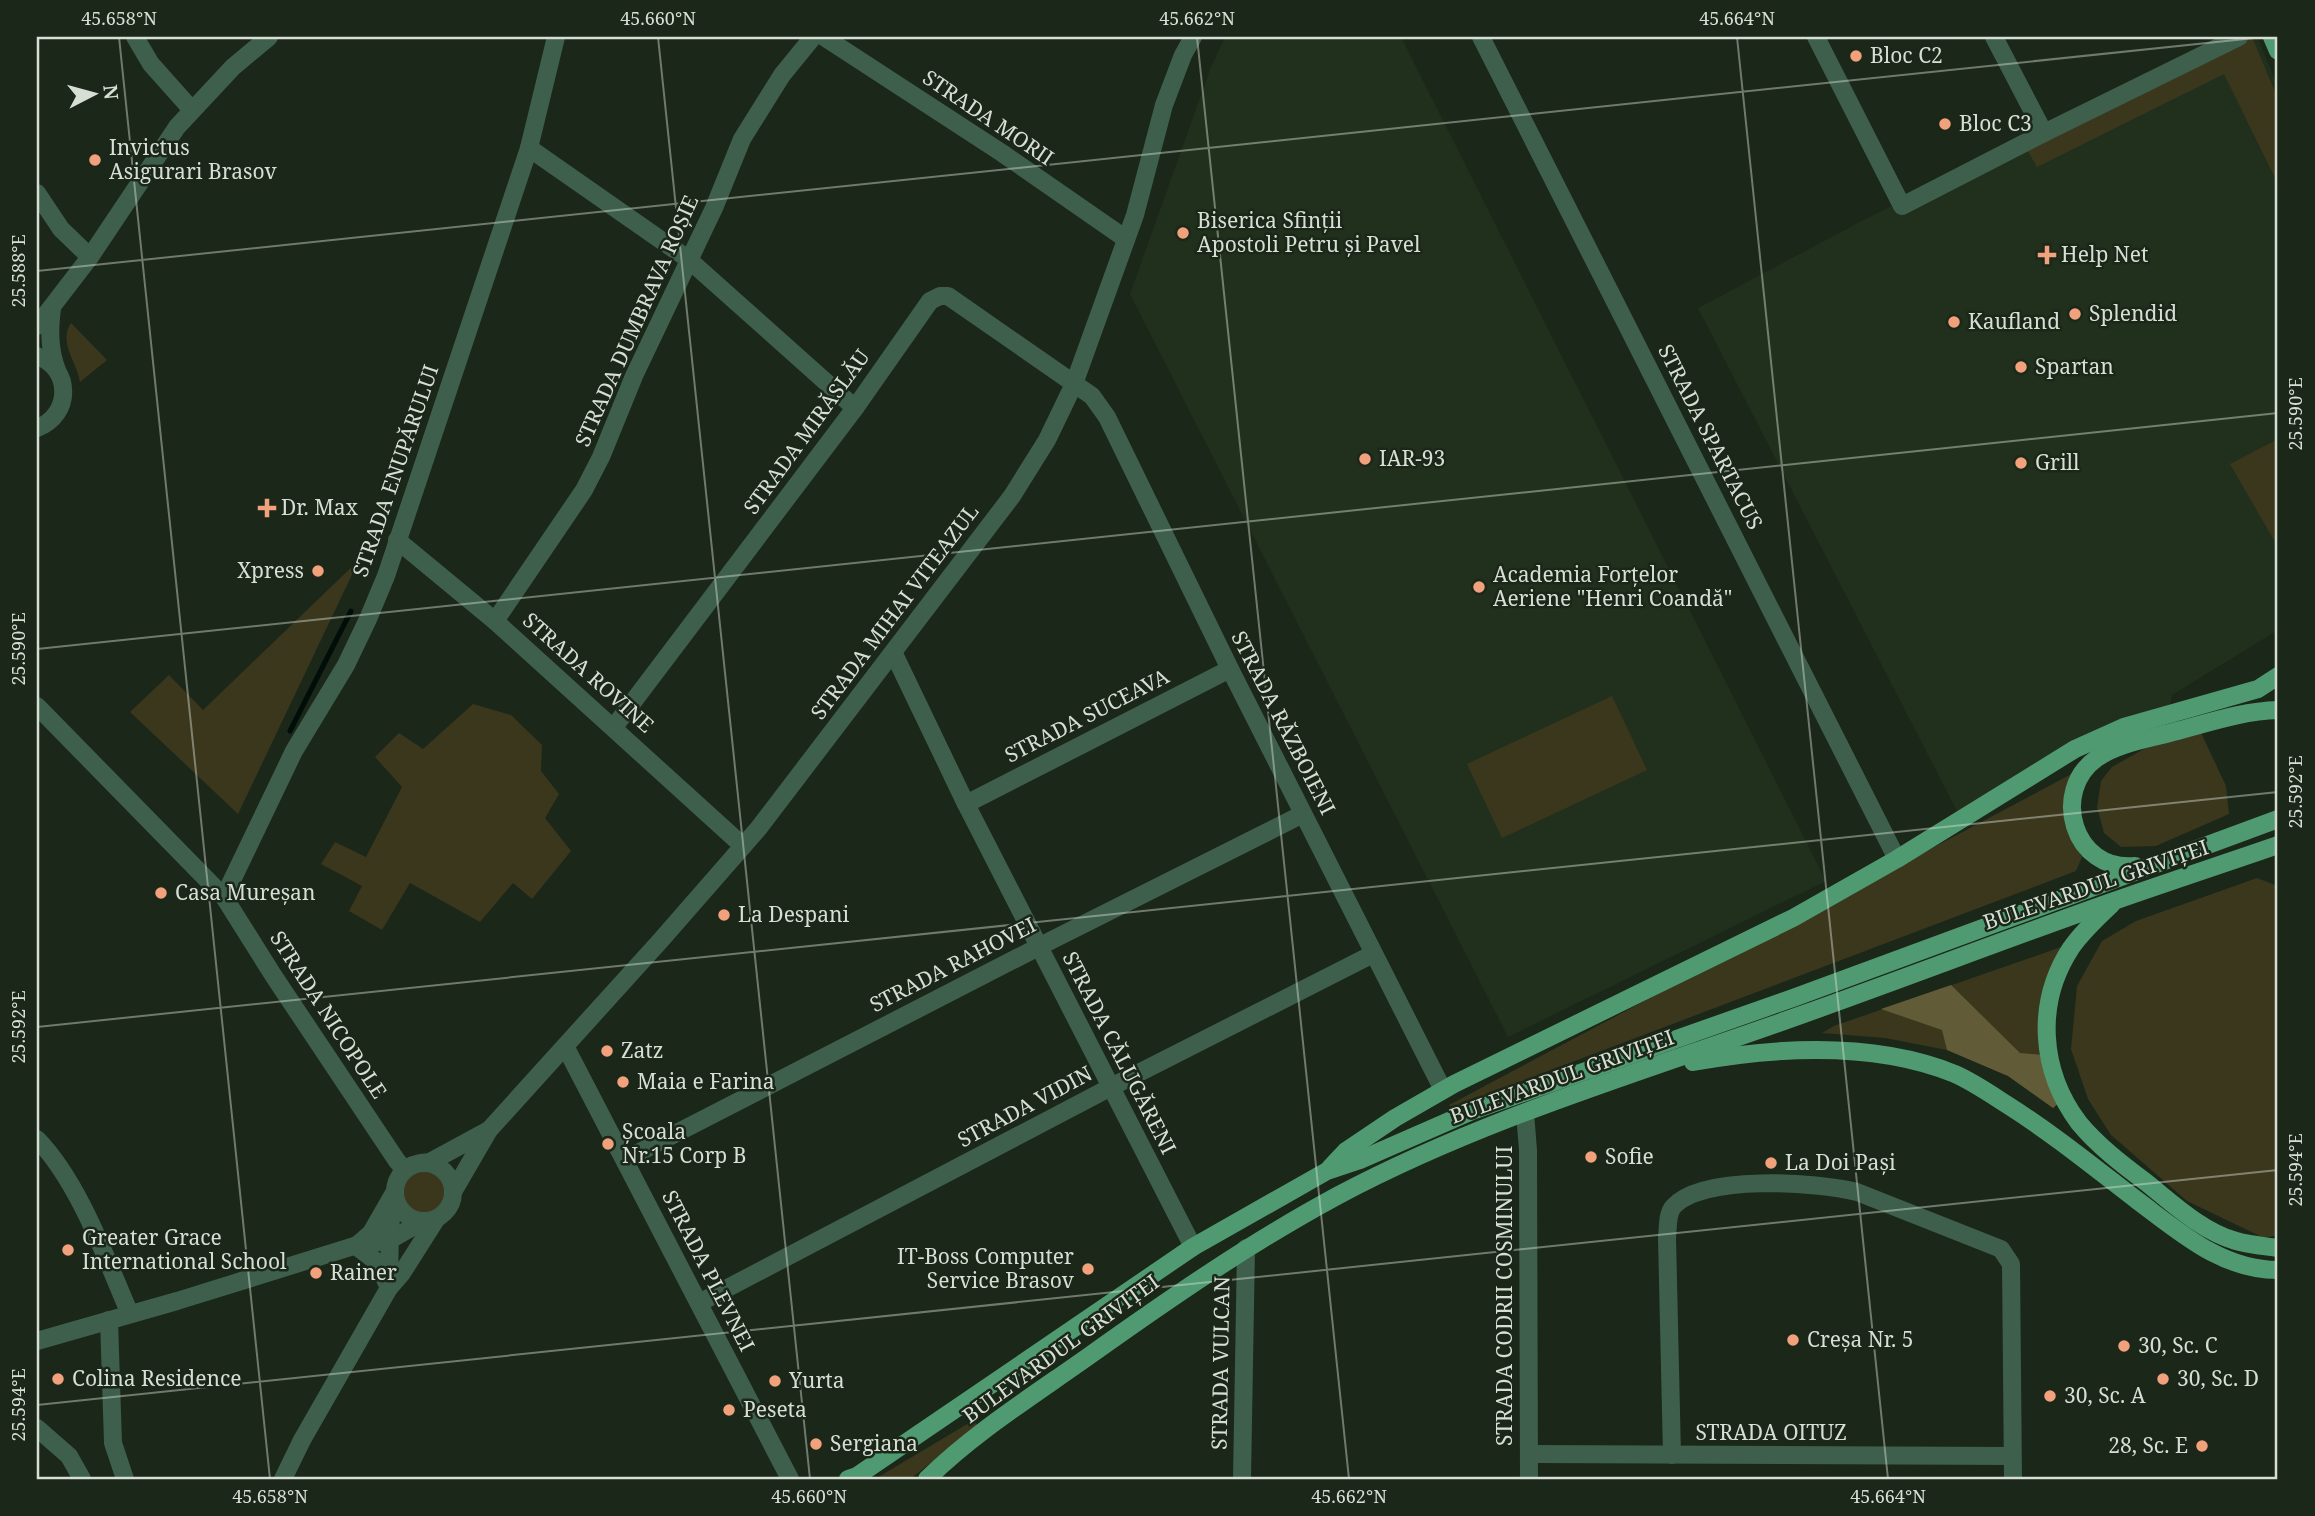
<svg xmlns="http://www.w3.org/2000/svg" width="2315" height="1516" font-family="'Noto Serif',serif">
	<rect width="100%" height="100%" fill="#1b2718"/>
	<g fill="#21301c">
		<polygon points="1225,37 1401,37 1826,881 1508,1037 1130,294 1211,67"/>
		<polygon points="2223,37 2257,37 2278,86 2278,630 2172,695 2170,705 1959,815 1698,308 1858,223"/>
	</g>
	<g fill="#3b371d">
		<polygon points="2252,37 2278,99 2278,184 2224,74 2037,167 2026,148"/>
		<path d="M 71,323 L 107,360 L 80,382 C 77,362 58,342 71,323 Z"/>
		<polygon points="2278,439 2278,547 2230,464"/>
		<polygon points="359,560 238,814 130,712 169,675 203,710"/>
		<polygon points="1612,696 1647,770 1502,838 1467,764"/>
		<polygon points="473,704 511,715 542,745 541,771 559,794 545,818 571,851 532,899 513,883 480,922 410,883 382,930 349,911 362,886 321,864 335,842 366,857 402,787 375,757 399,733 423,749"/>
		<polygon points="2195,720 2226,786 2229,814 2156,846 2121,847 2104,833 2097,807 2101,781 2112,767"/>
		<polygon points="2079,770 2074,841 2082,857 2076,871 1451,1108 1449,1105"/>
		<polygon points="2257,878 2278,886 2278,1235 2264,1238 2187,1201 2111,1135 2088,1099 2071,1049 2077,986 2102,941 2136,921"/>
		<polygon points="2067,945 2047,983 2053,1108 2008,1076 1947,1050 1885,1038 1822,1033 1834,1026"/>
		<circle cx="423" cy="1193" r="22"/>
		<polygon points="974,1420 978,1426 910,1479 875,1479"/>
	</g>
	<polygon fill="#615c37" points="1951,985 2020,1053 2044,1055 2059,1103 2053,1108 2008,1076 1947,1050 1942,1030 1881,1009"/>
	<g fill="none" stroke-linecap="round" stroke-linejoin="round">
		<polyline stroke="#000e0a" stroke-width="5" points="290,731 351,611"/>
		<g stroke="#3d5f4b" stroke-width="18">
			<polyline points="135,37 151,64 192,110"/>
			<polyline points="824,37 1002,153 1126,239"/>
			<polyline points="1481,37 1897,859"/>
			<polyline points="1816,37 1902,206 2044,133 2239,37"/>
			<polyline points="1994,37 2044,133"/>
			<polyline points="529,148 688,259 855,408"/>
			<polyline points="37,193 61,229 90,257"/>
			<polyline points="397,540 495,621 743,846"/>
			<polyline points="495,621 584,490 601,457 634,376 714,208 742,139 782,75 813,37"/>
			<polyline points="894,654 966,804 1193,1247"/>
			<polyline points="37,706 224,897 273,975 397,1161 405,1170"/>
			<polyline points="614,727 855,408 930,301 940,296 948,296 1092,396 1107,417 1230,669 1443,1090"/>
			<polyline points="966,804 1230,669"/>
			<polyline points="224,897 294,751 346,665 368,619 386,576 529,148 556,37"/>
			<polyline points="1525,1113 1528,1150 1529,1479"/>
			<path d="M 37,1139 C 79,1182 106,1259 130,1314"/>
			<polyline points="626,1159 1052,940 1303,814"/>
			<polyline points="356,1246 371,1233 394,1193"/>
			<polyline points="356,1246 377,1262 389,1288"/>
			<polyline points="699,1303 1111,1087 1373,954"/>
			<polyline points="109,1320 113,1443 125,1479"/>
			<polyline points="37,1341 177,1301 354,1246 390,1240 423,1221"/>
			<polyline points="37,1428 69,1456 82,1479"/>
			<polyline points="1529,1454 2012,1456"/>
			<path d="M 1672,1455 L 1667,1238 C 1668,1229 1667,1214 1673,1207 C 1701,1174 1818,1182 1857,1192 L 2001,1249 L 2011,1264 L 2013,1479"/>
			<polyline points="1242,1479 1246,1248"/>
		</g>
		<g stroke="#3d5f4b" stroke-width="18">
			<path d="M 52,309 C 49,330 49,350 57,370"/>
			<polyline points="37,326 90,257 177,127 233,67 269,37"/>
			<path d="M 37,356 C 72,368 72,415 37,428"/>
			<polyline points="565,1046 790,1479"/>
			<circle cx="424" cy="1192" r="29"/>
			<polyline points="421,1163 430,1162 489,1130"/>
			<polyline points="453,1192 489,1130 661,940 758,829 1012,496 1047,440 1074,384 1135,215 1164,105 1183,55 1193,37"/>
			<polyline points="389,1288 390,1226 395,1198"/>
			<polyline points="283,1479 302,1440 389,1288 402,1273 437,1218"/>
		</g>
		<g stroke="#509a71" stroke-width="18">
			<polyline points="2272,37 2278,51"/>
			<path d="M 2135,866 C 2073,872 2050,791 2097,758 C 2118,743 2149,739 2173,732 C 2208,723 2242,711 2278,710"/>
			<path d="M 2111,905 C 2097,918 2082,932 2071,948 C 2035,1003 2040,1071 2079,1123 C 2098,1146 2123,1165 2147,1183 C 2173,1204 2203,1232 2236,1241 C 2250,1245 2264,1246 2278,1248"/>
			<path d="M 1693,1062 C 1777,1047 1874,1041 1955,1074 C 1973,1082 1989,1093 2006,1104 C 2052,1133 2095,1168 2138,1201 C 2181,1233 2222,1270 2278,1270"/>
			<polyline points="1330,1168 1346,1151 1395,1118 1454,1084 1793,918 1897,859 2075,749 2124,727 2258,689 2278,676"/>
			<polyline points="848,1479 857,1476 1193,1247 1327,1171 1360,1160 1472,1111 1793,998 2278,819"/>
			<path d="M 927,1479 C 975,1432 1034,1395 1089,1356 C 1169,1299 1250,1243 1337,1196 C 1483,1118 1645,1071 1801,1015 C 1905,978 2009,938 2114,901 C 2168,882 2223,864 2278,845"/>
		</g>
	</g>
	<path fill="none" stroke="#d7dfd5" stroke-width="2" stroke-opacity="0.45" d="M 119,37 L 270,1479M 658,37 L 810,1479M 1197,37 L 1349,1479M 1737,37 L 1888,1479M 2276,37 L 2278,60M 37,271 L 2264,37M 37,649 L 2278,413M 37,1027 L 2278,792M 37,1405 L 2278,1170"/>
	<g fill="#f1a17c" stroke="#1b2718" stroke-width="2.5">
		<circle cx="1856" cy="56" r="7"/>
		<circle cx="1945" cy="124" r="7"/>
		<circle cx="95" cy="160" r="7"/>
		<circle cx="1183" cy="233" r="7"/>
		<path d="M2043.5 244.5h7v7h7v7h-7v7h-7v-7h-7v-7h7z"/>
		<circle cx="2075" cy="314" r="7"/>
		<circle cx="1954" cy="322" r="7"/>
		<circle cx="2021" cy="367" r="7"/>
		<circle cx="1365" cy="459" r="7"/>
		<circle cx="2021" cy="463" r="7"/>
		<path d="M263.5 497.5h7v7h7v7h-7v7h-7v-7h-7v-7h7z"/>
		<circle cx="318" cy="571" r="7"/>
		<circle cx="1479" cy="587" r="7"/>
		<circle cx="161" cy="893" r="7"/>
		<circle cx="724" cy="915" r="7"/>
		<circle cx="607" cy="1051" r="7"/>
		<circle cx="623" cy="1082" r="7"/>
		<circle cx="608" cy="1144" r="7"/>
		<circle cx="1591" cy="1157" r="7"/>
		<circle cx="1771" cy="1163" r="7"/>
		<circle cx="68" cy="1250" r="7"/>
		<circle cx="1088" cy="1269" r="7"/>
		<circle cx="316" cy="1273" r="7"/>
		<circle cx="1793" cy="1340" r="7"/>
		<circle cx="2124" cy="1346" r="7"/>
		<circle cx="58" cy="1379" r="7"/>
		<circle cx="2163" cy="1379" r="7"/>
		<circle cx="775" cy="1381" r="7"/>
		<circle cx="2050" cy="1396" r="7"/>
		<circle cx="729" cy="1410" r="7"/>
		<circle cx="816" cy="1444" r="7"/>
		<circle cx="2202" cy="1446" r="7"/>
	</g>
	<g text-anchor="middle" stroke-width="5" stroke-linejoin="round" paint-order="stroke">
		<g font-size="21" fill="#d7dfd5" stroke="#1b2718" text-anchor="start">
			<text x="1870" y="63">Bloc C2</text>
			<text x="1959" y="131">Bloc C3</text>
			<text x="109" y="155">Invictus<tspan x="109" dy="24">Asigurari Brasov</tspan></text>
			<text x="1197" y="228">Biserica Sfinții<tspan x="1197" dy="24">Apostoli Petru și Pavel</tspan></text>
			<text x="2061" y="262">Help Net</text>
			<text x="2089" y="321">Splendid</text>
			<text x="1968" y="329">Kaufland</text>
			<text x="2035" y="374">Spartan</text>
			<text x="1379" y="466">IAR-93</text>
			<text x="2035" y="470">Grill</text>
			<text x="281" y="515">Dr. Max</text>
			<text x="304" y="578" text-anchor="end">Xpress</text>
			<text x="1493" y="582">Academia Forțelor<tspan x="1493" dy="24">Aeriene "Henri Coandă"</tspan></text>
			<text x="175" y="900">Casa Mureșan</text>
			<text x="738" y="922">La Despani</text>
			<text x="621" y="1058">Zatz</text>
			<text x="637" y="1089">Maia e Farina</text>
			<text x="622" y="1139">Școala<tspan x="622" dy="24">Nr.15 Corp B</tspan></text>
			<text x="1605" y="1164">Sofie</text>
			<text x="1785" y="1170">La Doi Pași</text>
			<text x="82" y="1245">Greater Grace<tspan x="82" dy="24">International School</tspan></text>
			<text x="1074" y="1264" text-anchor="end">IT-Boss Computer<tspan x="1074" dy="24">Service Brasov</tspan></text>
			<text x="330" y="1280">Rainer</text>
			<text x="1807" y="1347">Creșa Nr. 5</text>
			<text x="2138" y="1353">30, Sc. C</text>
			<text x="72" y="1386">Colina Residence</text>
			<text x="2177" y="1386">30, Sc. D</text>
			<text x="789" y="1388">Yurta</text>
			<text x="2064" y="1403">30, Sc. A</text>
			<text x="743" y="1417">Peseta</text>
			<text x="830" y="1451">Sergiana</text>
			<text x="2188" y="1453" text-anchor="end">28, Sc. E</text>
		</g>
		<g font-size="21" fill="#d7dfd5" stroke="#1b2718">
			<text transform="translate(988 118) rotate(34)" y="7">STRADA MORII</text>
			<text transform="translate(637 321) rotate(-66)" y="7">STRADA DUMBRAVA ROȘIE</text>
			<text transform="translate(807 432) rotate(-54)" y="7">STRADA MIRĂSLĂU</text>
			<text transform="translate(1710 437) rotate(63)" y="7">STRADA SPARTACUS</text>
			<text transform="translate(396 471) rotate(-71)" y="7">STRADA ENUPĂRULUI</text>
			<text transform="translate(895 612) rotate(-53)" y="7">STRADA MIHAI VITEAZUL</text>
			<text transform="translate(588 673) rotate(42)" y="7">STRADA ROVINE</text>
			<text transform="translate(1087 716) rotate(-27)" y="7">STRADA SUCEAVA</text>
			<text transform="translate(1283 723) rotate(63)" y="7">STRADA RĂZBOIENI</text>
			<text transform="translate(2096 885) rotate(-19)" y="7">BULEVARDUL GRIVIȚEI</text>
			<text transform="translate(953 965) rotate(-27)" y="7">STRADA RAHOVEI</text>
			<text transform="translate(328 1015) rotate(57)" y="7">STRADA NICOPOLE</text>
			<text transform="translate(1119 1053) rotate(63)" y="7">STRADA CĂLUGĂRENI</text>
			<text transform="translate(1562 1077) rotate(-20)" y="7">BULEVARDUL GRIVIȚEI</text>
			<text transform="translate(1025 1107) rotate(-28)" y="7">STRADA VIDIN</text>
			<text transform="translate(708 1271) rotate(63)" y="7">STRADA PLEVNEI</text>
			<text transform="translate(1505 1296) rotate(-90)" y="7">STRADA CODRII COSMINULUI</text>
			<text transform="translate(1061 1349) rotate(-36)" y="7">BULEVARDUL GRIVIȚEI</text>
			<text transform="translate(1221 1363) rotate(-89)" y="7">STRADA VULCAN</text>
			<text x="1771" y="1440">STRADA OITUZ</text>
		</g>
	</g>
	<rect width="2315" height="1516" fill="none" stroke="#1b2718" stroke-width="77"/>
	<g transform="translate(94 94) rotate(84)" stroke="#1b2718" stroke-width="5" paint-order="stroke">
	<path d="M0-5L12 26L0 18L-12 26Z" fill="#d7dfd5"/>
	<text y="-10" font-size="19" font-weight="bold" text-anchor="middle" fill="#d7dfd5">N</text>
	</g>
	<rect x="38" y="38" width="2238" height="1440" fill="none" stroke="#d7dfd5" stroke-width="2.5"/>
	<g font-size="18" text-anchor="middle" fill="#d7dfd5">
		<text x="119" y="25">45.658°N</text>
		<text x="658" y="25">45.660°N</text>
		<text x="1197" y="25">45.662°N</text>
		<text x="1737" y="25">45.664°N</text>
		<text transform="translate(19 271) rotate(-90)" y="6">25.588°E</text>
		<text transform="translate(2296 414) rotate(-90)" y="6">25.590°E</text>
		<text transform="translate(19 649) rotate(-90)" y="6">25.590°E</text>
		<text transform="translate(2296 792) rotate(-90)" y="6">25.592°E</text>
		<text transform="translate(19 1027) rotate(-90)" y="6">25.592°E</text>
		<text transform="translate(2296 1170) rotate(-90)" y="6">25.594°E</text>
		<text transform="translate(19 1405) rotate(-90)" y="6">25.594°E</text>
		<text x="270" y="1503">45.658°N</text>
		<text x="809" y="1503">45.660°N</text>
		<text x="1349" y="1503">45.662°N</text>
		<text x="1888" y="1503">45.664°N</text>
	</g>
</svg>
